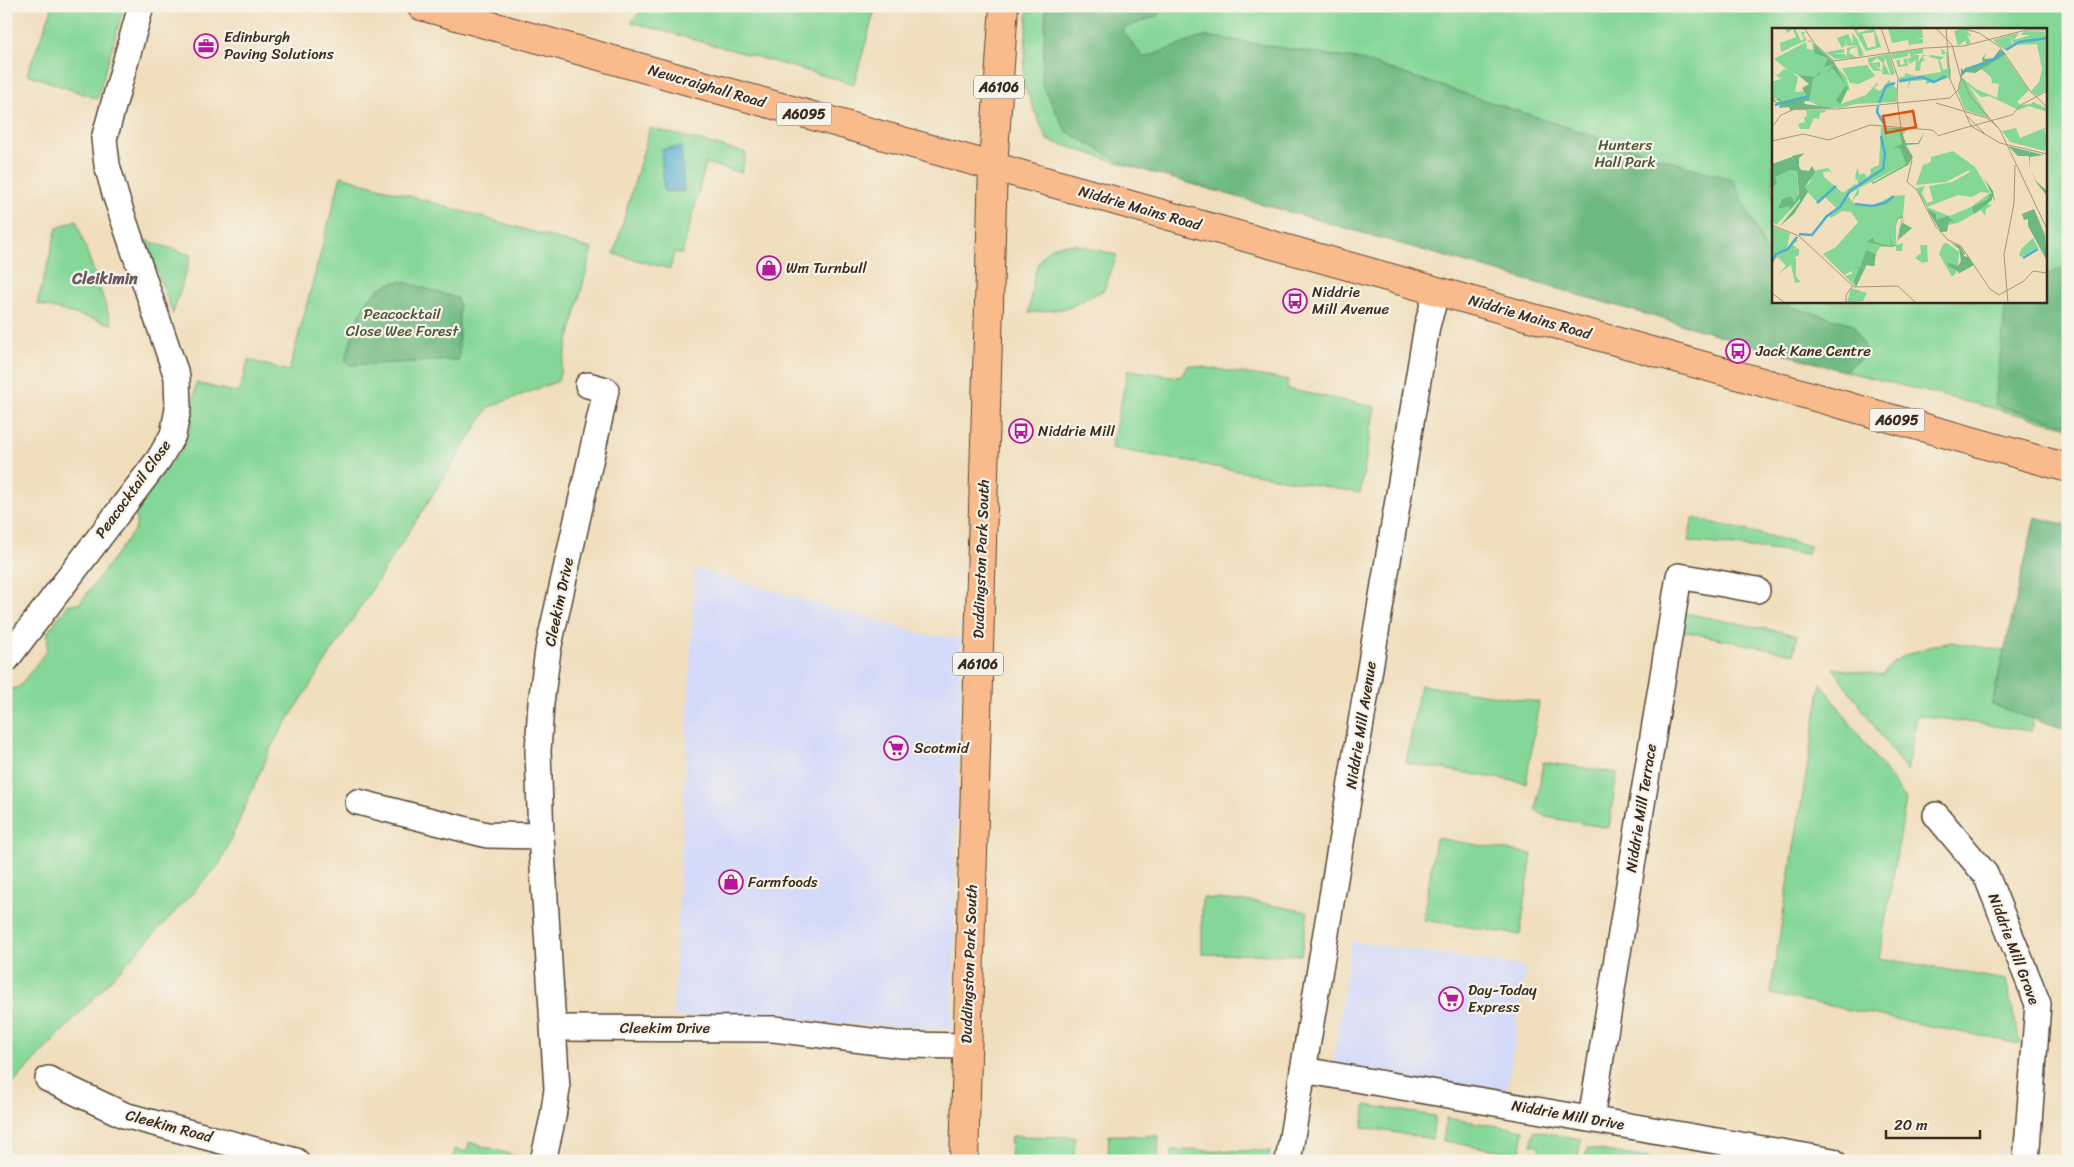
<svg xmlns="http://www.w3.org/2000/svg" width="2074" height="1167" font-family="Sriracha,sans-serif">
	<rect width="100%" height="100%" fill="#f7f3e8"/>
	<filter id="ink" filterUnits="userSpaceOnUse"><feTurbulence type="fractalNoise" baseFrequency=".02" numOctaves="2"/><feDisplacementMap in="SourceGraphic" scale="10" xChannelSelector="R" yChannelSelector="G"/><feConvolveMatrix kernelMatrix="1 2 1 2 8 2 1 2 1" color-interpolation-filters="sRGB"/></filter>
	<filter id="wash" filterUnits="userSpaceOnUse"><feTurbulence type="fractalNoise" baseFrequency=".0096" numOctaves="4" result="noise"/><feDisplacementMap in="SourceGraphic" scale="20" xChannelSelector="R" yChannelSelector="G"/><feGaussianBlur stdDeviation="1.12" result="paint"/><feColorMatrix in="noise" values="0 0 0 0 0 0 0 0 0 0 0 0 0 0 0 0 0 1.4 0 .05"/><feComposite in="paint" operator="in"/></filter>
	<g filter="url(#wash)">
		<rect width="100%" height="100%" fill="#f0debc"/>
		<g fill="#d3d9f9">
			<polygon points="695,568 930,636 961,638 952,1029 673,1016"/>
			<polygon points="1351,941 1526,967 1506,1096 1332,1070"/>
		</g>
		<g fill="#85d798" stroke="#60805b" fill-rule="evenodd">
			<polygon points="50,6 124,6 97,99 27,74 52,9"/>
			<polygon points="646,6 876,6 854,84 631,22"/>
			<path d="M 1028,6 L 2068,6 L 2068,427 L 1844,371 L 1126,165 L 1047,140 L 1023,83 ZM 1773,29 L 2045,29 L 2045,301 L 1773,301 Z"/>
			<polygon points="650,128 746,153 741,173 706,163 682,254 674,252 670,269 614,254"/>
			<polygon points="341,176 592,249 558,381 489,407 272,745 220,864 6,1091 6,691 19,687 47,650 48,631 69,604 79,604 136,528 136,509 181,450 190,429 196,383 239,393 248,360 289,371"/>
			<polygon points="76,220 112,324 37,304 57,228"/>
			<polygon points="145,240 191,255 173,314"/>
			<path d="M 1075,244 L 1117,255 L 1104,290 L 1068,308 L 1029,313 C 1032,292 1032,255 1055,246 C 1061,244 1069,245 1075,244 Z"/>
			<polygon points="1189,365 1288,380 1287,389 1375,407 1360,493 1111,448 1128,370 1180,377"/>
			<polygon points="1693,518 1811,546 1806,554 1688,541"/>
			<polygon points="1685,613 1797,635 1794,654 1682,631"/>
			<path d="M 1952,642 L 2004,651 L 1992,704 L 2033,719 L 2031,731 L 1917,715 L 1907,772 L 1833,668 L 1883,675 C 1892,654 1932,646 1952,642 Z"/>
			<polygon points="1821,683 1906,800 1879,958 2006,980 2020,1044 1770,994"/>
			<polygon points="1420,685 1539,702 1526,783 1406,763"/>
			<polygon points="1543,762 1617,773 1609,828 1546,817 1536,810"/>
			<polygon points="1436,838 1532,854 1520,935 1423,920"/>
			<polygon points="1202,898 1256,902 1308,912 1301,955 1202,954"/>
			<polygon points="1366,1105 1435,1116 1432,1139 1362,1127"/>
			<polygon points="1446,1118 1524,1130 1520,1154 1443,1141"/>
			<polygon points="1534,1131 1581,1139 1577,1161 1538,1156 1540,1147 1531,1145"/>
			<polygon points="1109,1135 1159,1136 1158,1161 1108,1158"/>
			<polygon points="1011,1136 1075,1137 1074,1161 1010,1161"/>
			<polygon points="469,1142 519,1157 517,1161 452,1161 455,1149 467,1152"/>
			<polygon points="1587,1148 1654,1159 1654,1161 1584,1161"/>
			<polygon points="1172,1150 1270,1151 1268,1161 1172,1161"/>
		</g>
		<g fill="#6cb880" stroke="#54714f">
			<polygon points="1046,6 1166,6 1157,16 1121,29 1144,58 1205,36 1362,60 1689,167 1733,179 1773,266 1773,301 1789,301 1791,307 1853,324 1867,353 1844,371 1126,165 1066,131 1042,85"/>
			<polygon points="2068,265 2068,425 1995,405 2006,301 2045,301 2045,277"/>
			<path d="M 401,281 L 457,298 L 459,305 L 459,360 L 351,365 L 345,361 C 356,329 360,286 401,281 Z"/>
			<polygon points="2035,517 2068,525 2068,730 1992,705"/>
		</g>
		<polygon fill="#51adcf" stroke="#466c76" points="681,147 684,191 664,192 661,149"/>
	</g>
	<g filter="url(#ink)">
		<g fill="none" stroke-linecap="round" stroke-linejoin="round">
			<g stroke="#564536" stroke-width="28">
				<g id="street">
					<polyline points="6,660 159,459 173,435 178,409 177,377 116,197 107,165 104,139 141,6"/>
					<polyline points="358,802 487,835 541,836"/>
					<polyline points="1936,815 1986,875 2038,1004 2026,1161"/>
					<polyline points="554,1028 774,1029 902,1045 967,1046"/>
					<polyline points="1303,1070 1833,1161"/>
					<polyline points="48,1079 124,1115 296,1161"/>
					<polyline points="1591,1119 1679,576 1757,590"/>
					<polyline points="543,1161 553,1117 557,1089 541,836 538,751 541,703 548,650 606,390 588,385"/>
					<polyline points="1288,1161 1427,326 1437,291"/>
				</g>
			</g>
			<g stroke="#564536" stroke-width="30">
				<g id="primary">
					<polyline points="421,6 2068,468"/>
					<polyline points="964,1161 993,167 1004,6"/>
				</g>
			</g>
			<use href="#street" stroke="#fff" stroke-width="25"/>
			<use href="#primary" stroke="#fabb8c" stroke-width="28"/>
		</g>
	</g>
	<defs>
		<g id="office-ring" transform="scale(1.25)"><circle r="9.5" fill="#f7f3e8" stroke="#b5179e" stroke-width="1.5"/><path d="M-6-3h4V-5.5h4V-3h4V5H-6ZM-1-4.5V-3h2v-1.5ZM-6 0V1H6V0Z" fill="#b5179e"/></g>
		<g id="shop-ring" transform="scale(1.25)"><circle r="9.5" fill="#f7f3e8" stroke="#b5179e" stroke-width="1.5"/><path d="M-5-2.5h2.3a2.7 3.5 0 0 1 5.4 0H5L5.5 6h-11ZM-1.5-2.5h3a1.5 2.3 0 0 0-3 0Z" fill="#b5179e"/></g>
		<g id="bus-ring" transform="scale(1.25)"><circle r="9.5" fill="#f7f3e8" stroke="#b5179e" stroke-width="1.5"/><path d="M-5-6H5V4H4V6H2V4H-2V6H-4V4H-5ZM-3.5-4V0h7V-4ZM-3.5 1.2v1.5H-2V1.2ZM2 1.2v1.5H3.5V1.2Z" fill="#b5179e"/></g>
		<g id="supermarket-ring" transform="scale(1.25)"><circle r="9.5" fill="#f7f3e8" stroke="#b5179e" stroke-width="1.5"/><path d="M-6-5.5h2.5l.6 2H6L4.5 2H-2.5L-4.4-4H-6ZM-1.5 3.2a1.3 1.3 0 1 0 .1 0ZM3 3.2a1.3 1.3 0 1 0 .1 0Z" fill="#b5179e"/></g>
	</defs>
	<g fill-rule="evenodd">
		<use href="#office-ring" x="206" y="46"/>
		<use href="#shop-ring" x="769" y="268"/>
		<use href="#bus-ring" x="1295" y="301"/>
		<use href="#bus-ring" x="1738" y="351"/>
		<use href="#bus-ring" x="1021" y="431"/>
		<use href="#supermarket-ring" x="896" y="748"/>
		<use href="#shop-ring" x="731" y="882"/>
		<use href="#supermarket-ring" x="1451" y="999"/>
	</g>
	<g text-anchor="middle" stroke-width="4.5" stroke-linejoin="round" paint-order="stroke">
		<g fill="#f7f3e8" stroke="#73665b" stroke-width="1">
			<rect x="974" y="75.5" width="50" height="23" rx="4"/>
			<rect x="776.5" y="102.5" width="55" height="23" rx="4"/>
			<rect x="1869.5" y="408.5" width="55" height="23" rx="4"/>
			<rect x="953" y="652.5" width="50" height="23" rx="4"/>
		</g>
		<g font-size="14" font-weight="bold" fill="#3b2a1e">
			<text x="999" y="92">A6106</text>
			<text x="804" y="119">A6095</text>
			<text x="1897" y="425">A6095</text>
			<text x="978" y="669">A6106</text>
		</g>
		<g font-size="15" fill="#3b2a1e" stroke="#f7f3e8" text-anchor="start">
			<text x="224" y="42">Edinburgh<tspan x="224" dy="17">Paving Solutions</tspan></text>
			<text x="786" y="273">Wm Turnbull</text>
			<text x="1312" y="297">Niddrie<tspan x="1312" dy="17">Mill Avenue</tspan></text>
			<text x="1756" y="356">Jack Kane Centre</text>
			<text x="1038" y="436">Niddrie Mill</text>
			<text x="914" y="753">Scotmid</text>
			<text x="748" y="887">Farmfoods</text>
			<text x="1468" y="995">Day-Today<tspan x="1468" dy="17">Express</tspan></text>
		</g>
		<g font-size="15" fill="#3b2a1e" stroke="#f7f3e8">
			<text transform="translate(707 86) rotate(16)" y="5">Newcraighall Road</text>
			<text transform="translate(1140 208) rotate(16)" y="5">Niddrie Mains Road</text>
			<text transform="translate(1530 317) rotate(16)" y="5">Niddrie Mains Road</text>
			<text transform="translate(133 489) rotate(-54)" y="5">Peacocktail Close</text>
			<text transform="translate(981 559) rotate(-88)" y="5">Duddingston Park South</text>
			<text transform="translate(559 602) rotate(-78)" y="5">Cleekim Drive</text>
			<text transform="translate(1361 725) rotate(-81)" y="5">Niddrie Mill Avenue</text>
			<text transform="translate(1641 808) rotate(-81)" y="5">Niddrie Mill Terrace</text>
			<text transform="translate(2014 949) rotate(69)" y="5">Niddrie Mill Grove</text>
			<text transform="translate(969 964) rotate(-88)" y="5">Duddingston Park South</text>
			<text x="665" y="1033">Cleekim Drive</text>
			<text transform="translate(1568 1115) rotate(10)" y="5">Niddrie Mill Drive</text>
			<text transform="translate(169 1126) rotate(15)" y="5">Cleekim Road</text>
		</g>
		<g font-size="15" fill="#4e553c" stroke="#f7f3e8">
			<text x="1625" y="150">Hunters<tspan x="1625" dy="17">Hall Park</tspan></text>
			<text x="402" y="319">Peacocktail<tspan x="402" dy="17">Close Wee Forest</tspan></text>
		</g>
		<g font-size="16" font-weight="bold" fill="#685962" stroke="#f7f3e8">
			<text x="105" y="284">Cleikimin</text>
		</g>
	</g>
	<g transform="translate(1772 28)">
		<rect width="275" height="275" fill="#f0debc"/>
		<path d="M 13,0 L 23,0 L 29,13 L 32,11 L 27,0 L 29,4 L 34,4 L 31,6 L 35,12 L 9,24 L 8,15 L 24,9 L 21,1 L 15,5 ZM 81,0 L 91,0 L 85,2 L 86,5 L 102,0 L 109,19 L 94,23 ZM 102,4 L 104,18 L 96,20 L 90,6 ZM 116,0 L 150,0 L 151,10 L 143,11 L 151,11 L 151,15 L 137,17 L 136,12 L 120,15 ZM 182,0 L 192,1 L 201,4 L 195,3 L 199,7 L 197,10 L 197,7 L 195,7 L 199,15 L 194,17 L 194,13 L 191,14 L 186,18 L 182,3 L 187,2 ZM 252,3 L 275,4 L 272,6 L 275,8 L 275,62 L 264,68 L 259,63 L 267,54 L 270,41 L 265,16 L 242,17 L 238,7 L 247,5 L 242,12 L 259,7 L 249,7 ZM 80,5 L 85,11 L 92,27 L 87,29 L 85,19 L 78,21 L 77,25 L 86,30 L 63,31 L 54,24 L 72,21 L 72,25 L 59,26 L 73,26 L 75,29 L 75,20 L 86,17 L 75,18 L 73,9 L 74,17 L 70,20 L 65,10 L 76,6 L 81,16 ZM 238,7 L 240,17 L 233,22 L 221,12 ZM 38,12 L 42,16 L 45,27 L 56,29 L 74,49 L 78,63 L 75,62 L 69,76 L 94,67 L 105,55 L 108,60 L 106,57 L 102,60 L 108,63 L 117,52 L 125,61 L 124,74 L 84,76 L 68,80 L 47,78 L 37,73 L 40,51 L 20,45 L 26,49 L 23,64 L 35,63 L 36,68 L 10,73 L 1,69 L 0,54 L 11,50 L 8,50 L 0,44 L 6,47 L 12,41 L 17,43 L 2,31 L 34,14 L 35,21 L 41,22 L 40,14 L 35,14 ZM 151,21 L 151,25 L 141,27 L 147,27 L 146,34 L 151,27 L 156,27 L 151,28 L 152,33 L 158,30 L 149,34 L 148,43 L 143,43 L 144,32 L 138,36 L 135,30 L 136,38 L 126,39 L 124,32 L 128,32 L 128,37 L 133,36 L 131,31 L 139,30 L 137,24 L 136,28 L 127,30 L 121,31 L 119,27 L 120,25 ZM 165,21 L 170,21 L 171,22 L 174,22 L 171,24 L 175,24 L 179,44 L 177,50 L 154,56 L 154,52 L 139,53 L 135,60 L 137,53 L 129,55 L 126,50 L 133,48 L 133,45 L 143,48 L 169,44 L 166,31 L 157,29 L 158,27 L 173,29 L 168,32 L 171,42 L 175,41 L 174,25 L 170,27 L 169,21 ZM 231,25 L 257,62 L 245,74 L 249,77 L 244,77 L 259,76 L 261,74 L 275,80 L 275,84 L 257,78 L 247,82 L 217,68 L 209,69 L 196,57 L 214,84 L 191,55 L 218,90 L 193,82 L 186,64 L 189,49 L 204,61 L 225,70 L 227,56 L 220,55 L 219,49 L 208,40 ZM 117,26 L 123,46 L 119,47 L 113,29 L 112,35 L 118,47 L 110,46 L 111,35 L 105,30 L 99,35 L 108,34 L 108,40 L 100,35 L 110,43 L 102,43 L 98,38 L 96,33 L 96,30 ZM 95,37 L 103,48 L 87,56 L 78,55 L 70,40 ZM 34,82 L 53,82 L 54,84 L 48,85 L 47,91 L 42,90 L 37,101 L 28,101 L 26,96 L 33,94 L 32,89 L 35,89 ZM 109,99 L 135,101 L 131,107 L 134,136 L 87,160 L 85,151 L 83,154 L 84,148 L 82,151 L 86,139 L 87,147 L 92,145 L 95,149 L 91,151 L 96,149 L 99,145 L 98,141 L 107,137 ZM 275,99 L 272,102 L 275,109 L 273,123 L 238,114 L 230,103 L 244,100 L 248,110 ZM 181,123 L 203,139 L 220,168 L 216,177 L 220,177 L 214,181 L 213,188 L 209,182 L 186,195 L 176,197 L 175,204 L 169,204 L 144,160 L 153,158 L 150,165 L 155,175 L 161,173 L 157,158 L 180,154 L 198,144 L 197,142 L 174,154 L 144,157 L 151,137 L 159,134 L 159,129 ZM 209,164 L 218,165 L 199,179 L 177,188 L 155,179 L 186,167 L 200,169 ZM 20,129 L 25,143 L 27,173 L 4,197 L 0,193 L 0,136 ZM 56,140 L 61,146 L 57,143 L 51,144 L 52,149 L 71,165 L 83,156 L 87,161 L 87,166 L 80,172 L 86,161 L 75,167 L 80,173 L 83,171 L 80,174 L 86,177 L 100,178 L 120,168 L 133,167 L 131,188 L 125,190 L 124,198 L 124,217 L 131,215 L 130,223 L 124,223 L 124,218 L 108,219 L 103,228 L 103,238 L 95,237 L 84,259 L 73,248 L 80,246 L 80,243 L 72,247 L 51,226 L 64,219 L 86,194 L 79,184 L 70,183 L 59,190 L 56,187 L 65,181 L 53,169 L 46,175 L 32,160 L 38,154 L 40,143 ZM 0,198 L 18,205 L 15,220 L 23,211 L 26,213 L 20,216 L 25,220 L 20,220 L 27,221 L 27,227 L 21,230 L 24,230 L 24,249 L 29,254 L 23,255 L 19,237 L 6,246 L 14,238 L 6,229 L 15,223 L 0,233 ZM 261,210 L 266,220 L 249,229 L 247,227 L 250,220 ZM 175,215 L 187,224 L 186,238 L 174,234 L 185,244 L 180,249 L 167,226 L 171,216 ZM 148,217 L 155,217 L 156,234 L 151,234 L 152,236 L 143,230 L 149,225 ZM 79,260 L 95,265 L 91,273 L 75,275 Z" fill="#85d798" fill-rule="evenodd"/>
		<path d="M 42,16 L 62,34 L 76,61 L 68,76 L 64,72 L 74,57 L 60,40 L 52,47 L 62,36 L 52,39 L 56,30 L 43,26 ZM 228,21 L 234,26 L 203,45 L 194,44 L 189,49 L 189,40 L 192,43 L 193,40 L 211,34 L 210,31 L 214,25 L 212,31 L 221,30 ZM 48,43 L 48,46 L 41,51 L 37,73 L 32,73 L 33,76 L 64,80 L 18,82 L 17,79 L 7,80 L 8,77 L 1,73 L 0,79 L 0,66 L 4,74 L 9,74 L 4,72 L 6,70 L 10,73 L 35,68 L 30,60 L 37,56 L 26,47 L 43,49 ZM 117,100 L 128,100 L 134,115 L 146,115 L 153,103 L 147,116 L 134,117 L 141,129 L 136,137 L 101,156 L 99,153 L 102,154 L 134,136 L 128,120 L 121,120 L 130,116 L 127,102 ZM 236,118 L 272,127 L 258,129 L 258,141 L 264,153 L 274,162 L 275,168 L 264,154 L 258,141 L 257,128 L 246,128 ZM 33,125 L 27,130 L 27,138 L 29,142 L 37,143 L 40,138 L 43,144 L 33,159 L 36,164 L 22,186 L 8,198 L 28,173 L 27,170 L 19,181 L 16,178 L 6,181 L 10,171 L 19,168 L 22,174 L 27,166 L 25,143 L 18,142 L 3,149 L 5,155 L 0,160 L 0,136 L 20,129 L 23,137 L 20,128 ZM 212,150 L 221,163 L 223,174 L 220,168 L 220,172 L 202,186 L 200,179 L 216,171 L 218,165 L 220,167 ZM 155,181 L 164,186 L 164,192 L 176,188 L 183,195 L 177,193 L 175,203 L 169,204 ZM 262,181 L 273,207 L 275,233 L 256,198 L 256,191 L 252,192 L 250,186 ZM 131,188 L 129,198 L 133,189 L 131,195 L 140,200 L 126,212 L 129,199 L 124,218 L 118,219 L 95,214 L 101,209 L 102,214 L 119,218 L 117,201 L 120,217 L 124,217 L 130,190 L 126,191 L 124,198 L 125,190 ZM 179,215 L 188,218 L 193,226 L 191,228 L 197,229 L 202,237 L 186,246 L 187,244 L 176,238 L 175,234 L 186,238 L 189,233 L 187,221 ZM 94,222 L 104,226 L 102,238 L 94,237 L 84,259 L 82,253 L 87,241 L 82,238 L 88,240 Z" fill="#6cb880"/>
		<path fill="none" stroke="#51adcf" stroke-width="2.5" d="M 234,22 L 247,14 L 275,10M 190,44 L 223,31 L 231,24M 127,53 L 151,49 L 162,54 L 174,48M 107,75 L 114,58 L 123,55M 3,77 L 37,68M 106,78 L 105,84 L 112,96M 45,175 L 64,158M 83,176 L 100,178 L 113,175 L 122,168M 27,206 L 40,207 L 55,188 L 68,179 L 78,163 L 111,141 L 113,126 L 109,108M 251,230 L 266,221M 0,234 L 4,226 L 16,221 L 25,209"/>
		<path fill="none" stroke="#a8967d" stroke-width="1" d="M 32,0 L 43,16 L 62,33 L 153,20M 109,0 L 126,50 L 125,72 L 132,119 L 140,132 L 135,154 L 145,162 L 164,199 L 176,212 L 189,218 L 218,261 L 227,267M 174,0 L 178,51 L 199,98 L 228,115 L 275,126M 190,0 L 207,5 L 228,19 L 258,63 L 275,79M 153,20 L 192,18 L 254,2 L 275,2M 189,48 L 198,68 L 228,102 L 275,201M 164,75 L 215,90 L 226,99M 195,88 L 213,106M 0,99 L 9,87 L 23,81 L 65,81 L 178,70 L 186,62 L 189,50 L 180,17 L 164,0M 185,102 L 240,87 L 249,77 L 275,63M 165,108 L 186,102M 0,113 L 31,106 L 57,112 L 98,97 L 160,102 L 165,106M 0,197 L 27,208 L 82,259 L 126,258 L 144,275M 0,265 L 13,275M 227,267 L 252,253 L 261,243 L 275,245M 74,275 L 74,267 L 81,257M 236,275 L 232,227 L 242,175 L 243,137"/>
		<path fill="#d7540e" fill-opacity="0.15" stroke="#d7540e" stroke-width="2.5" d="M 141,83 L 144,99 L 114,105 L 111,88 Z"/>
		<rect width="275" height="275" fill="none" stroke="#3b2a1e" stroke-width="2.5"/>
	</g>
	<rect width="2074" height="1167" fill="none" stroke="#f7f3e8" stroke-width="25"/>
	<path d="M1886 1130v8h94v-8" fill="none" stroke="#3b2a1e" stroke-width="2.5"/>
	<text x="1894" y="1130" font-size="15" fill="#3b2a1e" stroke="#f7f3e8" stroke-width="4" paint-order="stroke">20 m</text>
</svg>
